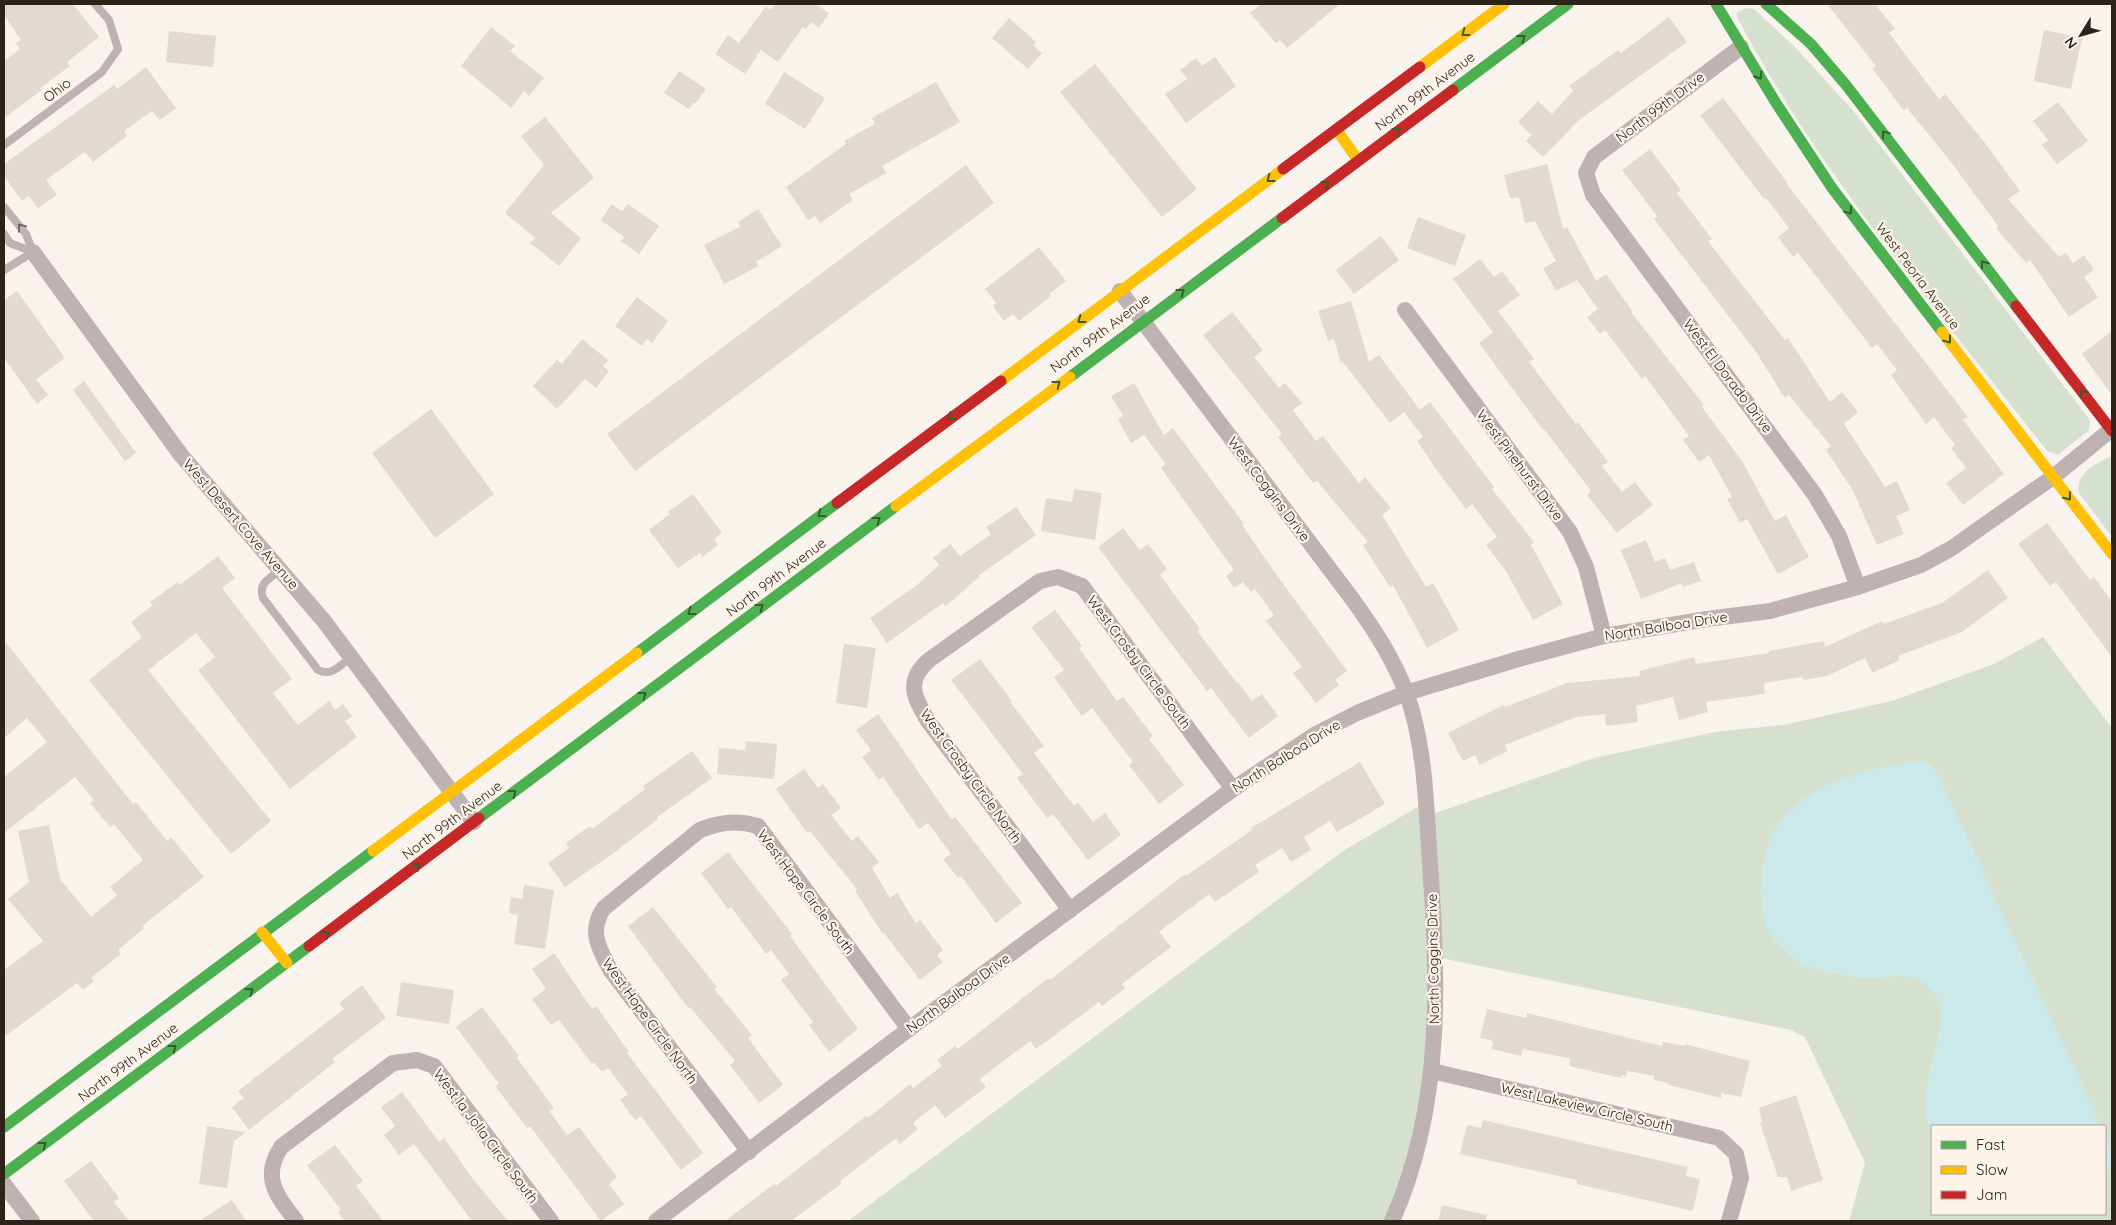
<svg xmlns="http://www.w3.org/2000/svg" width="2116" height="1225" font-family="Quicksand,sans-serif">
	<rect width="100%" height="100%" fill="#f9f3ed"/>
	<g fill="#d5e0cf" fill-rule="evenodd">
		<path d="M 1746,8 L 1754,9 L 1796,48 L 1856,114 L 2090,420 L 2089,430 L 2058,455 L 2047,451 C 1938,311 1820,175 1737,17 L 1737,13 Z"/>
		<path d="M 2109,457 L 2112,457 L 2112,537 L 2079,493 C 2075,474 2094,465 2109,457 Z"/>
		<path d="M 2043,637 L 2112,728 L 2112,1221 L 1849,1221 L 1865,1163 L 1805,1037 L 1791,1030 L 1436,957 L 1432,1071 L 1392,1221 L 848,1221 L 1343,851 L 1426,802 L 1427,816 L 1594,758 L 1715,732 L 1783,725 L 1892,701 L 1994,664 ZM 1932,1126 L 2105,1126 L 2105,1214 L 1932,1214 Z"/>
	</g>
	<g fill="#cae9e8">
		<path d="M 1916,761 L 1930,764 L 1938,775 L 2101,1126 L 1932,1126 L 1932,1134 C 1908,1088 1957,1027 1935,995 C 1917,968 1895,978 1867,978 C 1853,978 1812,971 1801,964 C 1788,955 1775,943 1768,929 C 1755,904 1761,858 1773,833 C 1778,820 1789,811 1800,802 C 1833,776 1876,768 1916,761 Z"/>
		<path d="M 2105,1135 C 2113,1153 2115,1158 2105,1176 Z"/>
	</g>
	<g fill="#e1dad2">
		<polygon points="4,4 73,4 99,37 67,62 70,66 40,88 42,90 4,118 4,61 20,49 16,43 21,40 4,15"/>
		<polygon points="775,4 816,4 829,13 819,28 811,22 806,29 803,27 778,62 761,50 745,74 715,54 728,35 739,43 766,6 770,10"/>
		<polygon points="1261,4 1340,4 1287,48 1280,40 1276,43 1250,13"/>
		<polygon points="1827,4 1875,4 1895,29 1889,33 1939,99 1945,94 1985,143 2020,191 2008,199 2059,257 2066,253 2073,263 2084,255 2094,270 2084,277 2098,297 2069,317 2030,260 2026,263 1996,228 1998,226 1951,162 1907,108 1904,111 1872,68 1876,66"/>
		<polygon points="1669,17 1687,42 1579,120 1543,157 1526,141 1531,135 1518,122 1538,101 1552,114 1573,91 1569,86 1618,50 1621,53"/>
		<polygon points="1009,18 1036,42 1033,45 1042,53 1028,69 992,38"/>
		<polygon points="491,27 515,46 510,51 544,78 529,96 524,91 511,108 461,66"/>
		<polygon points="2044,30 2082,38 2071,89 2034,81"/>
		<polygon points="169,31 216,36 213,67 166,62"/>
		<polygon points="1215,57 1236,86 1186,123 1165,94 1187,79 1180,70 1196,58 1202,66"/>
		<polygon points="1095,64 1197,189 1162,217 1060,92"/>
		<polygon points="146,67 176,108 160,120 152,111 124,131 127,136 93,162 85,152 46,180 57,195 38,208 29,196 22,201 4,176 4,164 114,85 117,89"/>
		<polygon points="679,71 706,89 696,103 694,102 689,109 664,93"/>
		<polygon points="784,72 825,98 805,129 765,104"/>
		<polygon points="936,82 960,122 882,166 886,173 849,194 853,200 820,223 815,216 808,220 786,187 846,144 844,141 875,124 872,118"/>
		<polygon points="1723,98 1787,182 1786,183 1968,417 1963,420 2004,474 1963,505 1946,483 1966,468 1951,448 1955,445 1934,417 1926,424 1891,375 1897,370 1877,344 1872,348 1798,253 1793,257 1778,237 1789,228 1766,198 1764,199 1700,115"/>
		<polygon points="2058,102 2088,141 2057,164 2042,145 2048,140 2033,121"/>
		<polygon points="545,117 594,178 551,213 581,238 559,266 530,243 535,238 505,213 544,165 521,136"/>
		<polygon points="1650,149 1681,190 1677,193 1712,239 1708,241 1785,340 1788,338 1830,402 1842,392 1858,412 1844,424 1885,487 1897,481 1910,510 1896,516 1904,534 1877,545 1853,491 1826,450 1831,446 1789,395 1785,398 1759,357 1760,357 1654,219 1657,216 1622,170"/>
		<polygon points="1547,164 1563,229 1567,227 1596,281 1606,274 1632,311 1631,312 1704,405 1702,407 1742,461 1775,521 1786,515 1809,557 1778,574 1747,519 1740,523 1727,499 1732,497 1709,455 1699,462 1683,440 1689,436 1645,376 1642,379 1605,330 1600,334 1587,317 1598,309 1577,280 1556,291 1543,268 1556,261 1535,221 1525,223 1519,197 1510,199 1504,175"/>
		<polygon points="966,165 994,203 635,471 607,434"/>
		<polygon points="612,204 622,211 628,204 659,226 639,254 621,241 624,237 601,220"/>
		<polygon points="758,209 782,246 756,262 759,266 724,284 704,245 740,227 738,222"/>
		<polygon points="1418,217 1466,235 1455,266 1407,248"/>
		<polygon points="1381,236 1399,260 1354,294 1336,270"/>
		<polygon points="1039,247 1066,281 1049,294 1051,296 1019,321 1013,314 1004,321 993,306 996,303 985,289"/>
		<polygon points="1480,259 1494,277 1502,271 1520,295 1498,311 1534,359 1529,362 1576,424 1578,422 1608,462 1602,466 1622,492 1635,482 1653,505 1617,533 1587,495 1591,491 1544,429 1543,430 1479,343 1493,332 1453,279"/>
		<polygon points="17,291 65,358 36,379 48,395 37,404 4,358 4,300"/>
		<polygon points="637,297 668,321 652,343 647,339 642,346 615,326"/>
		<polygon points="1351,301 1369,362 1379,355 1420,410 1430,402 1494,487 1492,489 1534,542 1531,545 1563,604 1533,620 1506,571 1486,545 1497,537 1472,504 1466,509 1438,472 1417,441 1423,437 1404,412 1390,423 1343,362 1341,363 1334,339 1328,341 1318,311"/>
		<polygon points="1232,312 1263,350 1254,357 1279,388 1285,383 1302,403 1293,410 1316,441 1323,436 1359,483 1365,477 1391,508 1382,515 1426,587 1433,583 1459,630 1427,648 1393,585 1390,587 1363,545 1368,542 1317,481 1313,483 1278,437 1282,434 1203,335"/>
		<polygon points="2112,331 2112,395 2082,354"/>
		<polygon points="582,339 608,360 603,366 609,371 596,388 585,379 557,409 533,386 557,360 562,364"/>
		<polygon points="84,381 136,453 125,461 73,390"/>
		<polygon points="1134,383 1164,435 1173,428 1244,524 1242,525 1276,574 1347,671 1335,680 1339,685 1316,703 1293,673 1302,667 1266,621 1274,615 1255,589 1251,592 1243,582 1234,588 1226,576 1234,570 1161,468 1166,464 1144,435 1131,443 1118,419 1123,416 1111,396"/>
		<polygon points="431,409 494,494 435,538 372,453"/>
		<polygon points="1074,489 1102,493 1095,540 1041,531 1046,498 1072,502"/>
		<polygon points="693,494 722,533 714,539 718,545 702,557 700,553 678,568 649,530 670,514 668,512"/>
		<polygon points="1016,507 1036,535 978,576 979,577 946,606 943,603 887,643 870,618 917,585 939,565 933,558 950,544 960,556 991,534 986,527"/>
		<polygon points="2047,523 2090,580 2094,577 2112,602 2112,657 2056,582 2050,586 2018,544"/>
		<polygon points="1123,528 1140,550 1148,544 1167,569 1160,575 1200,629 1197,631 1237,683 1238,682 1252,701 1262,694 1278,716 1249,738 1211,688 1207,691 1098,547"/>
		<polygon points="1646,540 1655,562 1665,558 1670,570 1694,562 1701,581 1683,587 1682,583 1641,599 1621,550"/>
		<polygon points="218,556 235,578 222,588 292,679 273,693 298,725 329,701 335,710 343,704 352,716 345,721 357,737 290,789 198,670 215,657 196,633 148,670 271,821 231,854 89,680 142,637 131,622 153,605 150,602 178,582 180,585"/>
		<polygon points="1988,570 2008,598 1962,632 1898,656 1900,660 1872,673 1865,658 1827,676 1803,680 1802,677 1764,683 1765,694 1706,702 1708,712 1679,720 1673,697 1636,706 1638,722 1606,726 1605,714 1576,717 1505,745 1508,751 1480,765 1475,755 1463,761 1448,733 1504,705 1505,707 1567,683 1640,676 1639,671 1694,657 1696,664 1769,653 1769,651 1824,641 1825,647 1882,621 1884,624 1942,603"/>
		<polygon points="1055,610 1082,646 1079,648 1117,701 1123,697 1153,736 1149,739 1184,785 1159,804 1129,765 1133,762 1092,708 1082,716 1054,677 1064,670 1031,627"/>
		<polygon points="4,640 133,804 136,802 167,841 171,837 204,877 142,926 144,928 118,950 121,954 91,978 94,981 83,990 77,983 4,1037 4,970 43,941 8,899 29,882 18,831 49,825 60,879 91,917 117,895 110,887 143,860 114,824 110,827 90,803 94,800 75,777 4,833 4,777 47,742 27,718 4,738"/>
		<polygon points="844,644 876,648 867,708 836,703"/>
		<polygon points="980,659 1012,701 1011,703 1044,746 1034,753 1074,806 1078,802 1093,822 1105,813 1121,835 1088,860 1053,814 1047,818 1017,778 1023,774 951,680"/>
		<polygon points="878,714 952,820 955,817 1022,903 996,923 961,876 958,878 943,859 951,854 928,823 919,829 883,777 879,780 862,757 871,750 856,730"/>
		<polygon points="746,741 777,744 774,779 717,774 719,748 745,750"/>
		<polygon points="692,751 712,778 657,817 658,819 611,855 565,887 548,863 569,848 566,843 590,826 592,829 645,789 643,786"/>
		<polygon points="1360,762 1385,804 1337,832 1330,821 1304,837 1311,850 1291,862 1282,848 1255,865 1259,872 1215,902 1209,894 1159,932 1171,947 1122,984 1125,988 1102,1006 1099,1002 1036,1049 1030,1041 980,1079 986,1087 945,1118 935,1105 913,1123 918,1129 900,1144 896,1138 840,1181 842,1183 791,1221 725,1221 774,1184 776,1186 866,1116 868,1118 910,1084 913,1088 942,1066 937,1060 955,1046 958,1049 1048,978 1050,980 1185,874 1186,876 1252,830 1251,828"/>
		<polygon points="804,769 818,788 823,784 841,808 831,815 852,841 858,836 879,862 872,868 890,898 897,893 916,923 920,920 943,950 937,955 943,962 920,980 884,933 883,934 855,891 857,889 810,831 807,833 776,789"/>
		<polygon points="728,852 792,934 790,936 858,1029 829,1052 809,1025 813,1022 781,980 789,974 771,950 766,954 731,907 728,909 701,873"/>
		<polygon points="524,885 554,890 545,949 514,944 518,915 509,913 511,897 522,899"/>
		<polygon points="653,907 717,987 714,989 752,1035 748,1038 783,1085 759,1103 730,1065 735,1061 690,1007 688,1008 628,926"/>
		<polygon points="554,953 592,1009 596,1006 629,1052 627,1053 703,1153 681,1170 641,1116 635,1120 620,1100 628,1094 608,1068 602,1072 594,1062 592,1064 559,1020 551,1025 532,999 546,989 532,969"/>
		<polygon points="401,982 454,990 449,1024 396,1016"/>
		<polygon points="362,985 386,1018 332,1059 335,1062 249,1130 232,1107 244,1098 238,1091 344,1009 339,1003"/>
		<polygon points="482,1007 519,1056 517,1058 554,1108 549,1111 567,1135 579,1127 617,1177 609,1184 624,1204 601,1221 530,1126 527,1128 495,1086 499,1084 456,1027"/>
		<polygon points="1487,1009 1526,1018 1527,1013 1662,1046 1663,1042 1685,1046 1685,1044 1750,1061 1741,1097 1721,1093 1721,1098 1669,1085 1668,1083 1654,1080 1655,1076 1627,1071 1626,1076 1622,1075 1621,1078 1569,1066 1570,1060 1568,1058 1523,1049 1521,1056 1492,1049 1493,1043 1491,1040 1480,1038"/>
		<polygon points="402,1092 439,1142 444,1138 473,1179 508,1221 472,1221 414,1144 399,1155 384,1135 395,1126 381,1107"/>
		<polygon points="1796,1095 1823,1180 1791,1191 1787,1177 1778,1177 1760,1123 1762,1122 1759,1108"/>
		<polygon points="1483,1120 1688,1167 1686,1176 1700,1179 1693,1211 1577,1184 1577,1180 1460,1154 1467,1125 1481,1128"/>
		<polygon points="207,1126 246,1132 234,1141 227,1188 199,1184"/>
		<polygon points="335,1145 363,1181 356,1186 383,1221 345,1221 338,1212 341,1210 307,1165"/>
		<polygon points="91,1161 119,1198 114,1202 129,1221 94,1221 64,1181"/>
		<polygon points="232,1200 246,1221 199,1221"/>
		<polygon points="1442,1205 1487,1215 1486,1221 1438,1221"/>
	</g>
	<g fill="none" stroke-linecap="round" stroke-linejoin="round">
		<g stroke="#beb2b2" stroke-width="8">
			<polyline points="4,145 102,72 118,49 109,20 95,4"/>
			<polyline points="4,207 26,234 33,252"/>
			<polyline points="4,234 10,243 33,252"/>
			<polyline points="4,270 33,252"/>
			<path d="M 280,570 C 269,579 258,583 263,598 L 318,670 C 332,677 340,665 351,657"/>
		</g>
		<g stroke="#beb2b2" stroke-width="16">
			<polyline points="1741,47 1594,157 1586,173 1593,195 1815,495 1839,536 1858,587"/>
			<polyline points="33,252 181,455 324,621 474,822"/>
			<path d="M 1120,291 L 1353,600 C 1374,629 1393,658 1406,692 C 1424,741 1426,797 1429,849 C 1438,975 1445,1103 1392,1221"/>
			<polyline points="1405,310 1570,532 1586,567 1604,636"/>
			<path d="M 1070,910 L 928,721 C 914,697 905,681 929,660 L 1040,581 L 1058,577 L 1082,586 L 1233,789"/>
			<polyline points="1432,1071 1719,1138 1736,1154 1741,1178 1729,1221"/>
			<path d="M 749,1152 L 611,971 C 599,949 588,931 604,908 L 700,830 C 720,822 737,820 758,826 L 909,1029"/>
			<polyline points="4,1184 32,1221"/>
			<path d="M 296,1221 C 277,1196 261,1178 281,1147 L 393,1063 L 417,1060 L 434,1066 L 551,1221"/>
			<polyline points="656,1221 909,1029 1233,789 1316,734 1357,713 1406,693 1522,658 1604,636 1707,619 1770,611 1858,587 1921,565 1952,548 1986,524 2053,477 2112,429"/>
		</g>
		<g stroke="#4caf50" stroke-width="11">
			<polyline points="1716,4 1776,103 1832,188 1942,332"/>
			<polyline points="1766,4 1811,44 1846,85 2016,306"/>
			<polyline points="1453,90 1568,4"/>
			<polyline points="1070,377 1282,218"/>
			<polyline points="637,653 837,503"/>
			<polyline points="479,818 896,506"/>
			<polyline points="4,1127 373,851"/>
			<polyline points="4,1174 309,946"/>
		</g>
		<g stroke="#ffc107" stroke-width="11">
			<polyline points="1420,67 1504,4"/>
			<polyline points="1336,129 1358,160"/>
			<polyline points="1942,332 2112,554"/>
			<polyline points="1001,381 1283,169"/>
			<polyline points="896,506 1070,377"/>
			<polyline points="373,851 637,653"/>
			<polyline points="262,932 287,963"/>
		</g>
		<g stroke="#c62828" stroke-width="11">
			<polyline points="1283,169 1420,67"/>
			<polyline points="1282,218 1453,90"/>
			<polyline points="2016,306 2112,431"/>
			<polyline points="837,503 1001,381"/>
			<polyline points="309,946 479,818"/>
		</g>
	</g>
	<defs><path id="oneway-chevron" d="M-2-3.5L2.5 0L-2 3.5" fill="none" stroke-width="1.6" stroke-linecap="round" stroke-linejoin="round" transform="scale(1.25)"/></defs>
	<g stroke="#395c2f">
		<use href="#oneway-chevron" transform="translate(1465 33) rotate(143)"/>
		<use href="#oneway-chevron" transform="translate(1522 38) rotate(-37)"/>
		<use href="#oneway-chevron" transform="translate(1759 76) rotate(58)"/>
		<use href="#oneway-chevron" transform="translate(1397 131) rotate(-37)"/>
		<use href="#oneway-chevron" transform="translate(1885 134) rotate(-127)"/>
		<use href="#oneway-chevron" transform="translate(1270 179) rotate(143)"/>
		<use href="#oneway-chevron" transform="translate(1326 184) rotate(-37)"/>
		<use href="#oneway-chevron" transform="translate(1849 211) rotate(53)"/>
		<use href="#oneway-chevron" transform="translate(1984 264) rotate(-127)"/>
		<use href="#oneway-chevron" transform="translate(1181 292) rotate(-37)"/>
		<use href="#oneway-chevron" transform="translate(1081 320) rotate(143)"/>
		<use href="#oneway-chevron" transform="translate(1948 340) rotate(53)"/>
		<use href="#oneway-chevron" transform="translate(1057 384) rotate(-37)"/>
		<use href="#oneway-chevron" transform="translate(2083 393) rotate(-127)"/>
		<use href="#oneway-chevron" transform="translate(951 417) rotate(143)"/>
		<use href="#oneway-chevron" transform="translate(2068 497) rotate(52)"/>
		<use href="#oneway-chevron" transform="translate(821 514) rotate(143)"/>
		<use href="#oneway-chevron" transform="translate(877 520) rotate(-37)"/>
		<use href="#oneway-chevron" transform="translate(760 607) rotate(-37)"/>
		<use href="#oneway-chevron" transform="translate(691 612) rotate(143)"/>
		<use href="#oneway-chevron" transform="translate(643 695) rotate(-37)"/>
		<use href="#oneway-chevron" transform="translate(513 793) rotate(-37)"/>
		<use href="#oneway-chevron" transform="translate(417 866) rotate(-38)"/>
		<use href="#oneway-chevron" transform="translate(326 934) rotate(-36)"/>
		<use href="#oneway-chevron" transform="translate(250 991) rotate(-36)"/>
		<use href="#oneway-chevron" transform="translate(173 1048) rotate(-37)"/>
		<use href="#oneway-chevron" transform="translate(43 1145) rotate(-37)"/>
	</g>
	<use stroke="#6e645e" href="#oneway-chevron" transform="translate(21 227) rotate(-127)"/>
	<g text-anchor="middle" stroke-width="4.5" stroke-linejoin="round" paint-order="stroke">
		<g font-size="14" fill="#2d2419" stroke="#fef3e8">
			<text transform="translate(57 90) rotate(-37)" y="5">Ohio</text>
			<text transform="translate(1425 91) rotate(-37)" y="5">North 99th Avenue</text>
			<text transform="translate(1660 107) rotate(-37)" y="5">North 99th Drive</text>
			<text transform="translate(1918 276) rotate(53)" y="5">West Peoria Avenue</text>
			<text transform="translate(1100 333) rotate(-37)" y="5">North 99th Avenue</text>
			<text transform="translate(1728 376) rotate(53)" y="5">West El Dorado Drive</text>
			<text transform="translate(1520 465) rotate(53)" y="5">West Pinehurst Drive</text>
			<text transform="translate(1269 489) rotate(53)" y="5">West Coggins Drive</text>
			<text transform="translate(241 524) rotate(49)" y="5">West Desert Cove Avenue</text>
			<text transform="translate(776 577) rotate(-37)" y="5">North 99th Avenue</text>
			<text transform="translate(1666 626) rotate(-9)" y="5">North Balboa Drive</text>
			<text transform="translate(1139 662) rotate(53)" y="5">West Crosby Circle South</text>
			<text transform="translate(1286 756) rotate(-32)" y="5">North Balboa Drive</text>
			<text transform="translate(971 776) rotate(54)" y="5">West Crosby Circle North</text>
			<text transform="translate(452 820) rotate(-37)" y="5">North 99th Avenue</text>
			<text transform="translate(806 892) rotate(53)" y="5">West Hope Circle South</text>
			<text transform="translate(1433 959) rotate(-91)" y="5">North Coggins Drive</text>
			<text transform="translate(958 993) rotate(-36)" y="5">North Balboa Drive</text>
			<text transform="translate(650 1021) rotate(54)" y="5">West Hope Circle North</text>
			<text transform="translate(128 1062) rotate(-37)" y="5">North 99th Avenue</text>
			<text transform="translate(1587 1107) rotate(13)" y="5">West Lakeview Circle South</text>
			<text transform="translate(486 1136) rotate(53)" y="5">West la Jolla Circle South</text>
		</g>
	</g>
	<rect width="2116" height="1225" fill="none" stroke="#2d2419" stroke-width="10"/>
	<rect x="1931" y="1125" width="175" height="90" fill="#fef3e8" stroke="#aaa095"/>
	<rect x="1941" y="1141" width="25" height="8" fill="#4caf50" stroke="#aaa095"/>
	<text x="1976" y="1150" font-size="15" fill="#2d2419">Fast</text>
	<rect x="1941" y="1166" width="25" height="8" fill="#ffc107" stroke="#aaa095"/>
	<text x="1976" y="1175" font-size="15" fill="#2d2419">Slow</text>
	<rect x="1941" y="1191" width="25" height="8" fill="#c62828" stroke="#aaa095"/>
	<text x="1976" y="1200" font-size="15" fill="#2d2419">Jam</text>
	<g transform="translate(2081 35) rotate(233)" stroke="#fef3e8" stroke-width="4" paint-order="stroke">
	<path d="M0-4L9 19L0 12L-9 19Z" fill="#2d2419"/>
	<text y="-8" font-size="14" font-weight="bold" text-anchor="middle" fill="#2d2419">N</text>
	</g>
</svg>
